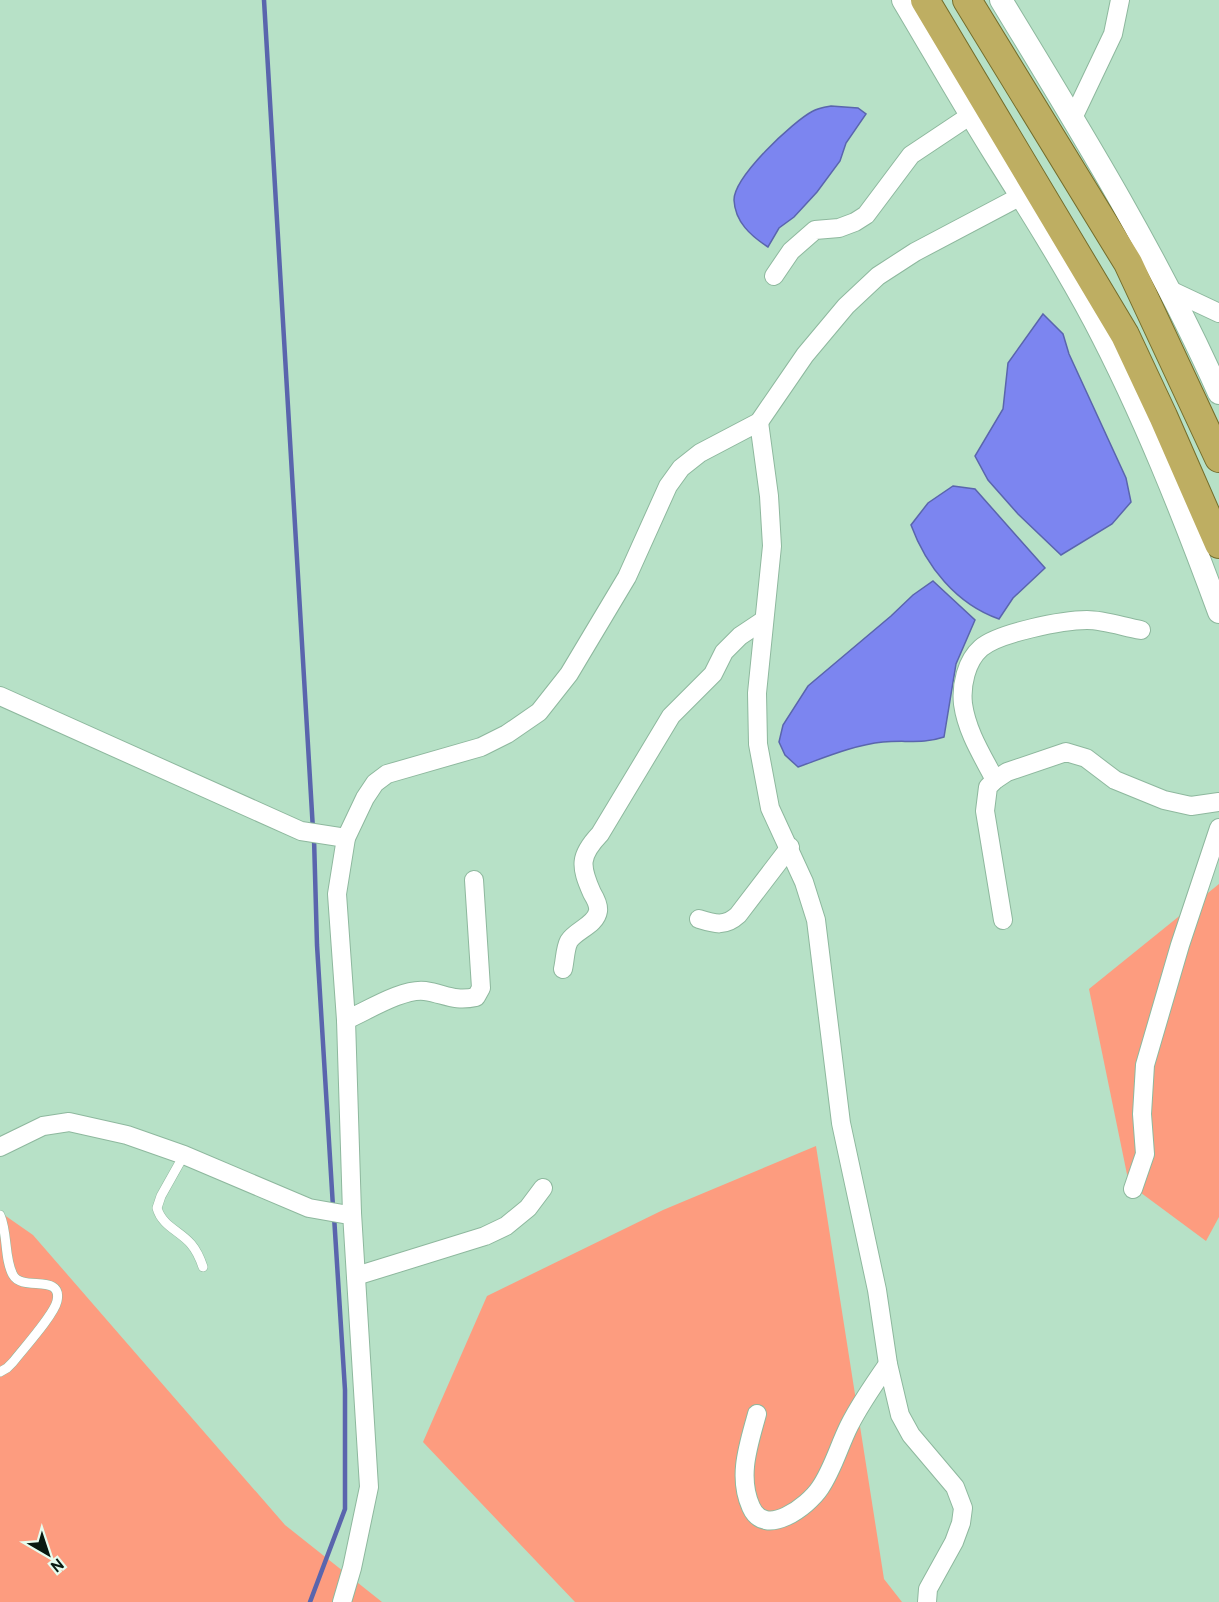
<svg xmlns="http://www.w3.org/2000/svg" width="1219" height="1602" font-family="Overpass,sans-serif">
	<rect width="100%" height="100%" fill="#b7e1c7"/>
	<g fill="#fd9c7f">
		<polygon points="1219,884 1219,1217 1206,1241 1129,1184 1089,989"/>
		<polygon points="816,1146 884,1579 902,1602 575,1602 423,1442 487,1296 663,1210"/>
		<polygon points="0,1212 33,1235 285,1525 382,1602 0,1602"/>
	</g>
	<g fill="#7c85f0" stroke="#5a65ad" stroke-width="1.5">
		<path d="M 831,106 L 858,108 L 866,114 L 846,143 L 840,161 L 817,192 L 794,217 L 779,228 L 768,247 C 751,236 735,222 734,200 C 734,177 792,122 813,111 C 818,108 825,107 831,106 Z"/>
		<polygon points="1043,314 1063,334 1069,354 1126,478 1131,502 1112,524 1061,555 1018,514 988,480 975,456 1003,409 1008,363"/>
		<path d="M 953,486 L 975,489 L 1045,568 L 1013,598 L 999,619 C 956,604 926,566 911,525 L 928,503 Z"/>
		<path d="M 933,581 L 975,620 L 956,664 L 944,737 C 924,744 904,740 883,742 C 854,745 826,757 798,767 L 785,755 L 779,742 L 783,725 L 808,686 L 891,616 L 913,595 Z"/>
	</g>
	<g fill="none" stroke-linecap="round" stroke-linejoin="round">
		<g stroke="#5a65ad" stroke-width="4.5">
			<polyline points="264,0 313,830"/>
			<polyline points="314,838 317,945 333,1207"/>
			<polyline points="310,1602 345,1509 345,1390 334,1216"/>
		</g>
		<g stroke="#8eb89e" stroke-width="10">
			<g id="service">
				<path d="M 184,1155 L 161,1196 L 157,1208 C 162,1226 180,1231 191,1244 C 197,1251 200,1258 203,1267"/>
				<path d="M 0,1215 C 8,1233 4,1259 13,1275 C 22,1292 63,1273 57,1301 C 54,1315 23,1349 13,1362 L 7,1368 L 0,1372"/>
			</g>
		</g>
		<g stroke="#8eb89e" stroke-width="20">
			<g id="minor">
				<polyline points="1073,118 1113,34 1120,0"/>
				<polyline points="774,276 791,251 815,230 839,228 855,222 866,215 911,155 971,115"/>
				<polyline points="1170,290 1219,313"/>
				<polyline points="759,422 769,496 772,546 757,693 758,744 770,808 804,882 816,920 841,1123 877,1290 888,1364 900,1415 911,1435 955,1487 963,1508 961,1523 954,1542 928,1589 927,1602"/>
				<polyline points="0,696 301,831 346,838"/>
				<path d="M 995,780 C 982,755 967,732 963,704 C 961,686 966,661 981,648 C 998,633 1063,620 1087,620 C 1104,620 1124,627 1141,630"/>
				<path d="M 699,919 C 715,924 725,927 738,915 L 790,847"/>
				<polyline points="1003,920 985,811 988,787 995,780 1007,772 1066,752 1086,758 1115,780 1164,800 1191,806 1219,802"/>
				<path d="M 563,969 C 565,961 565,948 569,941 C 576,930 596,925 598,911 C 599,905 595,898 592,893 C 580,866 579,856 600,834 L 671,716 L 713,674 L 724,652 L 740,636 L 764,620"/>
				<path d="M 346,1020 C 367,1011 403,988 425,991 C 445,994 454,1002 476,997 L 481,988 L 474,880"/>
				<polyline points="0,1147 43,1126 69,1122 127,1135 184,1155 309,1208 343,1214 352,1213 346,1020 337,894 346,838 365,798 375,783 387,774 481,747 507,734 539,712 569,674 627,577 668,486 681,468 700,453 759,422 805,355 846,306 878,276 915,252 1021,196"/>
				<polyline points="1133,1189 1145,1154 1142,1114 1145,1065 1180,945 1219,828"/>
				<polyline points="356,1276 485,1236 506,1226 528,1208 543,1188"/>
				<path d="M 757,1414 C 749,1444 737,1476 751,1507 C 765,1539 808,1506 820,1488 C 833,1469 839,1446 849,1426 C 860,1404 874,1384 888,1364"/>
				<polyline points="342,1602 352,1568 369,1487 352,1213"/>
			</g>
		</g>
		<g stroke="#8eb89e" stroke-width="24">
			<g id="tertiary">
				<path d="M 903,0 C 934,52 964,105 996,156 C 1030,210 1064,264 1094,320 C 1143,413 1183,514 1219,612"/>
				<path d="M 1001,0 C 1079,128 1158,256 1219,393"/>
			</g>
		</g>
		<g stroke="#746d2b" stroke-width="30">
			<g id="trunk">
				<polyline points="925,0 1125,335 1163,416 1219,544"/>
				<polyline points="967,0 1128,263 1219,458"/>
			</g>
		</g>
		<use href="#service" stroke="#fff" stroke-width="9"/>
		<use href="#minor" stroke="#fff" stroke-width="18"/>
		<use href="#tertiary" stroke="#fff" stroke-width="22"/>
		<use href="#trunk" stroke="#beae62" stroke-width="28"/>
	</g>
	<g transform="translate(48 1554) rotate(141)" stroke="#e7fdef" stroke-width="4.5" paint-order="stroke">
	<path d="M0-4.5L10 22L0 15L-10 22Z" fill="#091910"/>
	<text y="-9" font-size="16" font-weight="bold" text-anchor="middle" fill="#091910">N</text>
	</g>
</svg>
